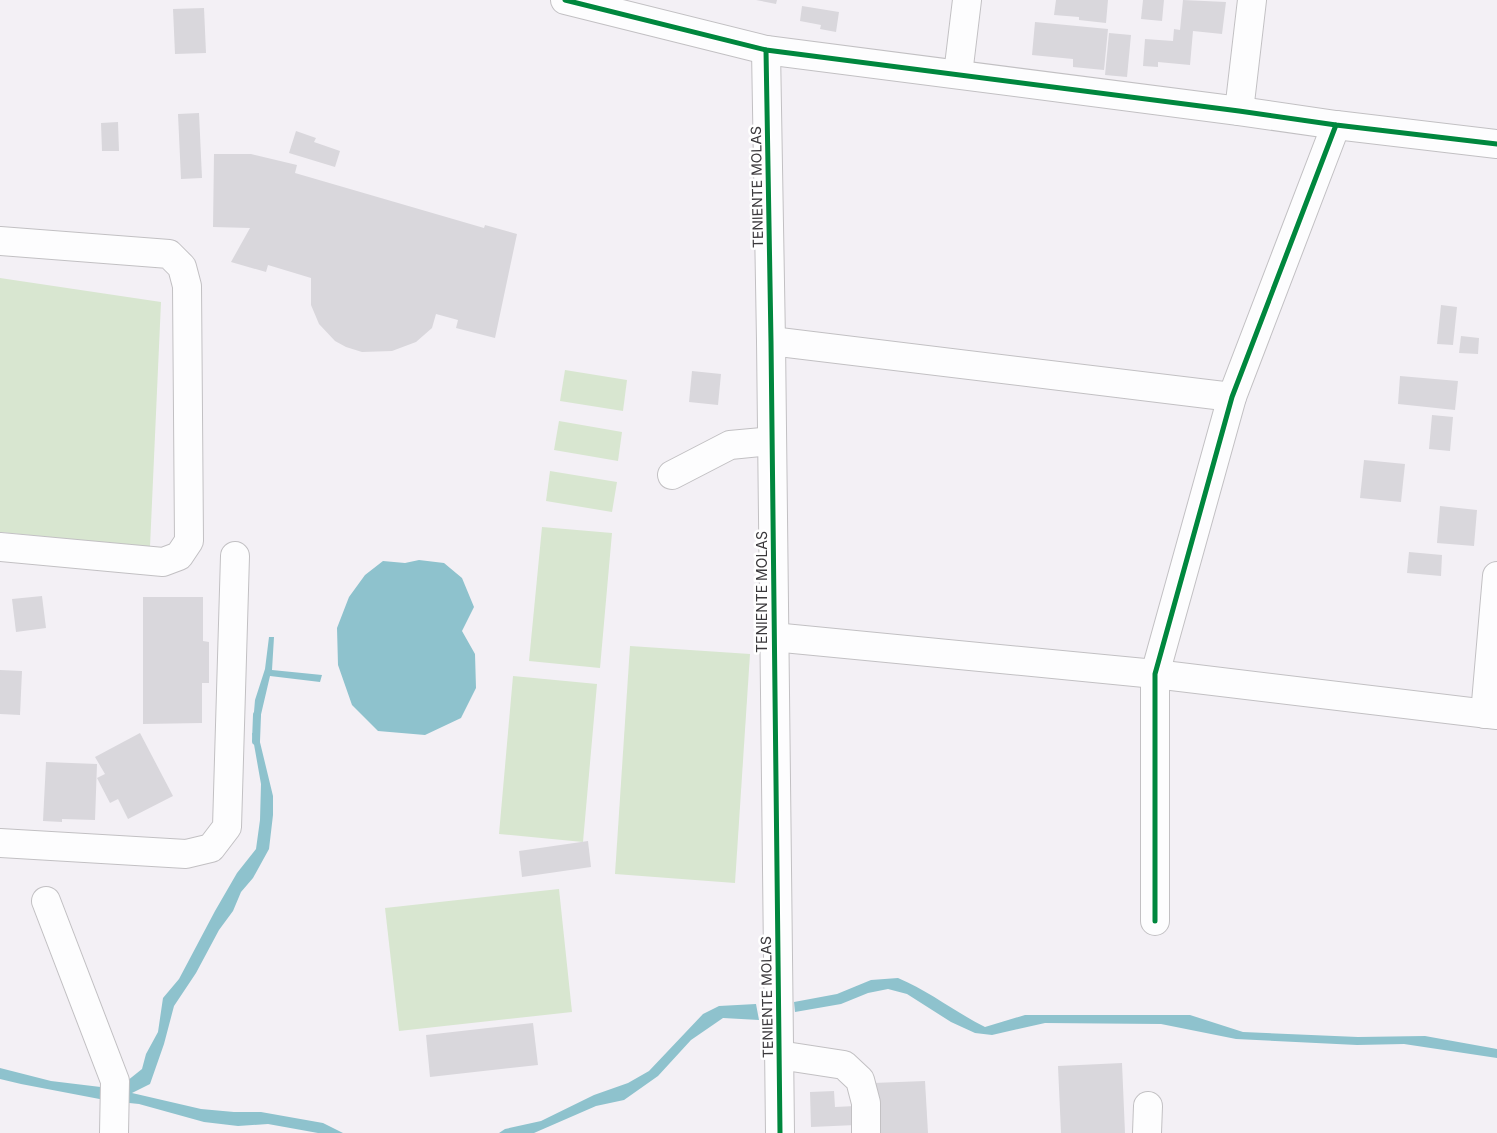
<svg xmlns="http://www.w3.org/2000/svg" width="1497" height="1133" font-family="Inter,sans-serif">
	<rect width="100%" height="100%" fill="#f3f0f5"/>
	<g fill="#d8e6d0">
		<polygon points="0,278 161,302 150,547 0,532"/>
		<polygon points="565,370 627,380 623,411 560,401"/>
		<polygon points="559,421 622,432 618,461 554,450"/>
		<polygon points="550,471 617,482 612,512 546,501"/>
		<polygon points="542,527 612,533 600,668 529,661"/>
		<polygon points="630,646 750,654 735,883 615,874"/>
		<polygon points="513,676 597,684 583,842 499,834"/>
		<polygon points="559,889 572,1012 399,1031 385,908"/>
	</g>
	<g fill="#8ec2cd">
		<polygon points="419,560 444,563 462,578 474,607 462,631 475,654 476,688 461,718 425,735 378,731 352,705 338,665 337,628 349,597 365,575 383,561 405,563"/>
		<polygon points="269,637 274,637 272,670 322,675 320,682 270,676 259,723 253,724 255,700 265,669"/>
		<polygon points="252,733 258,734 273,796 273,815 269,849 253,878 241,892 233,911 219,930 196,973 174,1006 164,1044 150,1084 132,1093 201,1109 234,1112 261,1112 323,1123 343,1133 318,1133 268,1124 238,1126 204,1122 139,1104 110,1101 21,1084 0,1079 0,1068 51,1081 117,1089 142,1069 146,1054 158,1032 163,998 179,979 215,911 237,873 256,849 260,820 261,784"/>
		<path d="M 898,978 C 929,991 955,1012 985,1027 L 1025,1015 L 1190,1015 L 1243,1032 L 1358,1037 L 1425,1036 L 1497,1049 L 1497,1058 L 1404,1044 L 1357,1045 L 1236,1039 L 1161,1024 L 1045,1023 L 992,1035 L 975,1033 L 951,1022 L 907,994 L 888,989 L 868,993 L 841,1004 L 795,1012 L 794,1002 L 837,994 L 871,980 Z"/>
		<polygon points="756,1004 759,1020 723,1018 691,1040 658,1076 624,1100 596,1106 534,1133 499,1133 505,1129 541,1121 594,1095 628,1083 649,1071 703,1014 719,1006"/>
	</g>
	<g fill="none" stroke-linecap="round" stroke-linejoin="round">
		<polyline stroke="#8ec2cd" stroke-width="8" points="256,741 257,715"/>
	</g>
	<g fill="#d9d7dc">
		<polygon points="756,0 777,0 776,4"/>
		<polygon points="1056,0 1108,0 1106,23 1079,20 1079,17 1054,15"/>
		<polygon points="1143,0 1164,0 1162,21 1141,19"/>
		<polygon points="1183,0 1226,2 1222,34 1193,31 1190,65 1158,62 1158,67 1143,66 1145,39 1173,41 1174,29 1180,30"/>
		<polygon points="802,6 839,12 836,32 820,29 821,25 800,21"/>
		<polygon points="204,8 206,53 175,54 173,9"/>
		<polygon points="1035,22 1108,29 1104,70 1073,67 1073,59 1032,55"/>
		<polygon points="1109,33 1131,35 1127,77 1105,75"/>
		<polygon points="199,113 202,178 181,179 178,114"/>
		<polygon points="118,122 119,151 102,151 101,123"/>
		<polygon points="296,131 316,138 314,142 340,151 335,167 289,153"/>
		<polygon points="214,154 251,154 297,165 295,173 484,228 485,225 517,234 495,338 456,328 458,320 436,314 432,328 416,342 392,351 362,352 346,347 335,341 319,324 311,305 311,278 268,265 266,272 231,262 250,228 213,227"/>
		<polygon points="1441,305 1457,307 1453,345 1437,344"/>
		<polygon points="1461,336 1479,338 1478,354 1459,353"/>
		<polygon points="692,371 721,374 718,405 689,402"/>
		<polygon points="1400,376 1458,381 1455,410 1398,404"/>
		<polygon points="1432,415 1453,417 1450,451 1429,449"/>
		<polygon points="1364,460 1405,464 1401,502 1360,498"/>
		<polygon points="1440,506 1477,510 1474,546 1437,543"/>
		<polygon points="1409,552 1442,555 1441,576 1407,573"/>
		<polygon points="42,596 46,628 16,632 12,599"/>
		<polygon points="143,597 203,597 203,641 209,642 209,683 202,683 202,723 143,724"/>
		<polygon points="0,670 22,671 20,715 0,714"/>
		<polygon points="140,733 173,796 128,819 118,799 110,803 97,778 105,774 95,757"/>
		<polygon points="46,762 97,764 95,820 62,819 62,822 43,821"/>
		<polygon points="588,841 591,867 522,877 519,851"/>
		<polygon points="533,1023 538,1065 430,1077 426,1035"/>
		<polygon points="1122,1063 1125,1133 1061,1133 1058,1066"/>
		<polygon points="925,1081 928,1133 875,1133 873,1083"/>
		<polygon points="834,1091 835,1107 855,1106 856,1125 811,1127 810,1092"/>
	</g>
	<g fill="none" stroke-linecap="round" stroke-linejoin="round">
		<g stroke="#c2c0c3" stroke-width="30">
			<g id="minor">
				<polyline points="565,0 766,50 1239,111 1336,125 1497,144"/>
				<polyline points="766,50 771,341 780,1133"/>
				<polyline points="958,74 967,0"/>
				<polyline points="1239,111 1252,0"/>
				<polyline points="0,241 169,254 182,267 187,286 189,541 179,556 163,562 0,547"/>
				<polyline points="771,341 1232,397"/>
				<polyline points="672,475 730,445 772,441"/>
				<polyline points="773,637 1155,674 1497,715"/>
				<polyline points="1485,714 1497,576"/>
				<polyline points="0,843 186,854 211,848 227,827 235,556"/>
				<polyline points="46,901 115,1081 114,1133"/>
				<polyline points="1155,921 1155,674 1232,397 1336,125"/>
				<polyline points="779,1055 844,1065 860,1080 866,1103 866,1133"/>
				<polyline points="1147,1133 1148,1106"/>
			</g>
		</g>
		<use href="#minor" stroke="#fdfdfe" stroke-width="28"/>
		<g stroke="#fff" stroke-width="8">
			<g id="cycleway">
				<polyline points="565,0 766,50 1239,111 1336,125 1497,144"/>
				<polyline points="766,50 771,341 780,1133"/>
				<polyline points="1155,921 1155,674 1232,397 1336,125"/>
			</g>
		</g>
		<use href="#cycleway" stroke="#00873e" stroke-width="5"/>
	</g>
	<g text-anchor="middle" stroke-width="5" stroke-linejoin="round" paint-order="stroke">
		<g font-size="14" fill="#3a383b" stroke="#fff">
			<text transform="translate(757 187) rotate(-91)" y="5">TENIENTE MOLAS</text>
			<text transform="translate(762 592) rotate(-90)" y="5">TENIENTE MOLAS</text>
			<text transform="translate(767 997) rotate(-91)" y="5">TENIENTE MOLAS</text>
		</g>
	</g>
</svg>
